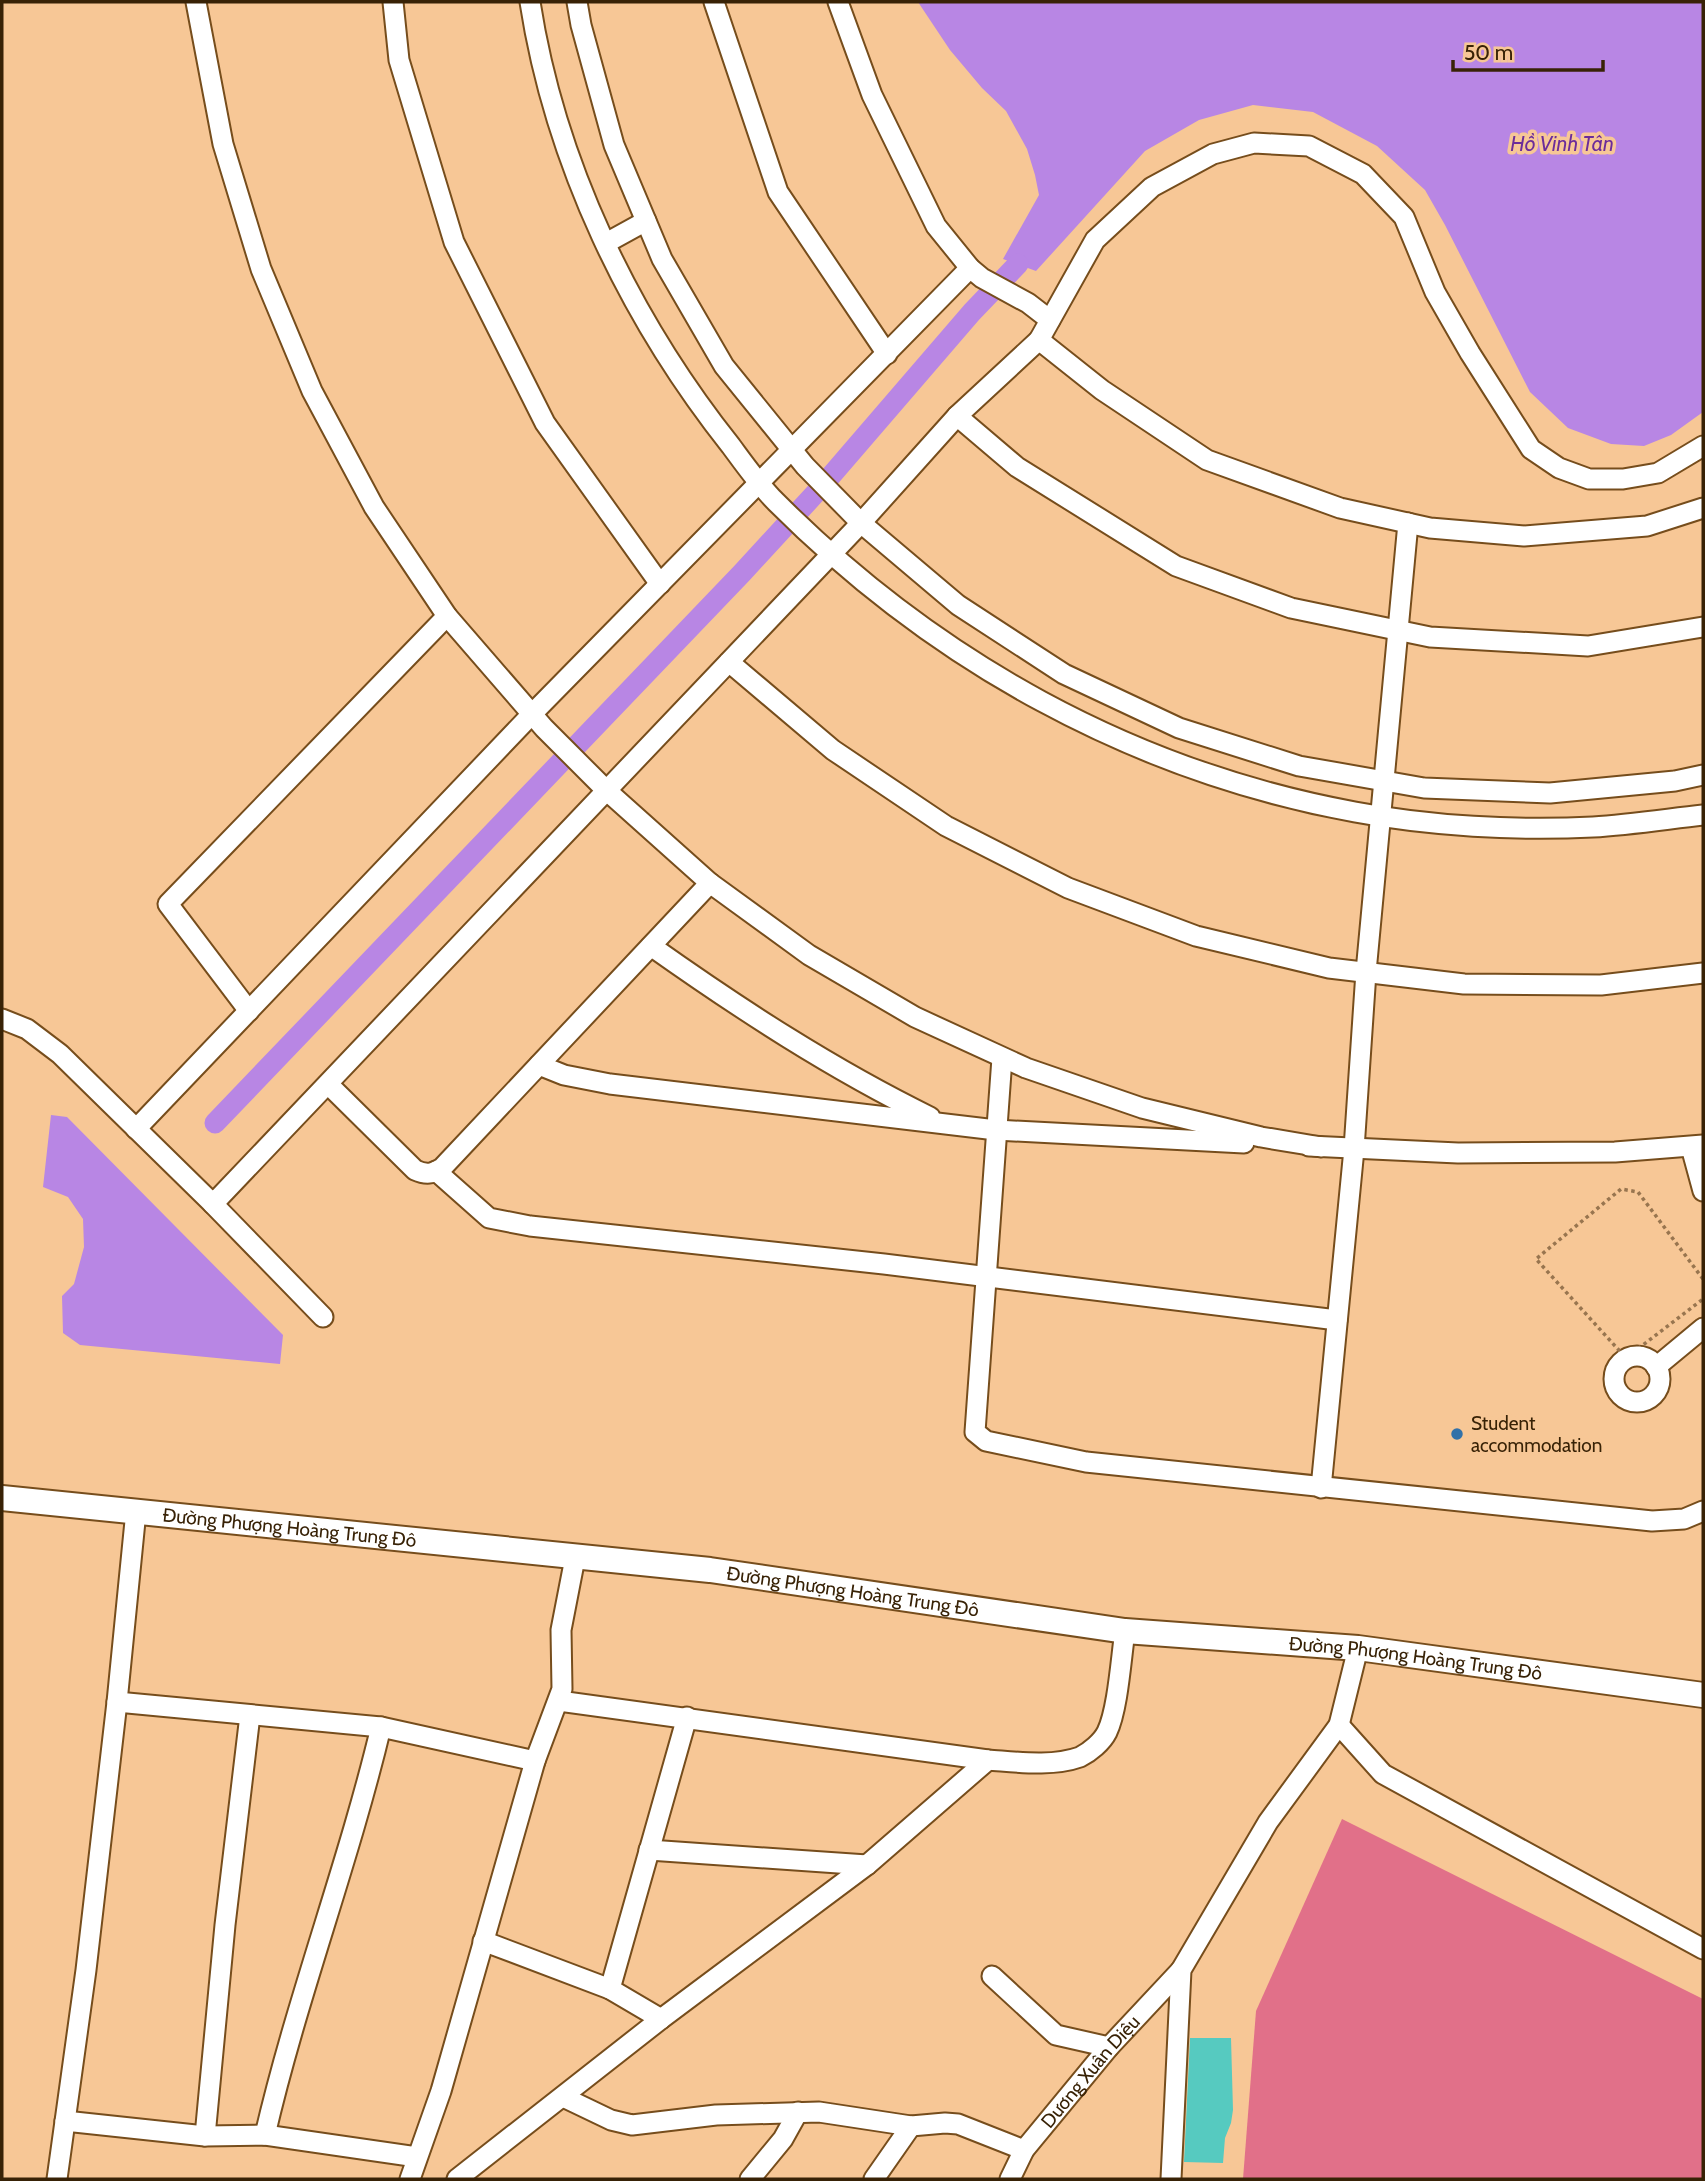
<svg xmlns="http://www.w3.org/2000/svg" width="1705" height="2181" font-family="Cabin,sans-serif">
	<rect width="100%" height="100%" fill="#f7c796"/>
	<polygon fill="#e17089" points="1342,1819 1703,1999 1703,2179 1243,2179 1256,2011"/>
	<g fill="#b886e4">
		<polygon points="918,2 1703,2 1703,412 1671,435 1644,446 1611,444 1568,428 1530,392 1445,225 1425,190 1377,146 1313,112 1253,105 1199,120 1145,151 1036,271 1003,259 1039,195 1035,175 1027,149 1006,111 982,88 950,50"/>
		<polygon points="51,1115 67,1117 283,1335 280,1364 80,1345 63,1333 62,1296 74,1284 84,1247 83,1219 68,1197 43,1187"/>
	</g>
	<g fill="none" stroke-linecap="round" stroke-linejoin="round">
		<polyline stroke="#b886e4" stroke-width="21" points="215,1123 742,573 823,485 972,312 1018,264"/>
	</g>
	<polygon fill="#56cac0" points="1190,2038 1231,2038 1233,2110 1231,2123 1225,2138 1223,2163 1184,2162"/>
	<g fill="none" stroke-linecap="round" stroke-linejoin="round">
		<g stroke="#764d1c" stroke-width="23">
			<g id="minor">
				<polyline points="196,2 223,144 261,269 312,391 374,507 447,616 544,728 606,790 710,883 809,955 915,1017 1026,1068 1142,1108 1261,1137 1321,1147"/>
				<polyline points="393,2 399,60 454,242 545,423 660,584"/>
				<path d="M 530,2 C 555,163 630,319 731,446 C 745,465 759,485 776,502 C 935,661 1132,771 1355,812 C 1429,826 1517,831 1593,827 C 1629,825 1667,819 1703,815"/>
				<polyline points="577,2 581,25 614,145 662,259 724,366 805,466 861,523 958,605 1064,674 1179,728 1299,766 1424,788 1550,793 1675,781 1703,775"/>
				<polyline points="714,2 778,192 887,354"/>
				<polyline points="838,2 872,95 936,226 970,268 982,278 1028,303 1050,320"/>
				<polyline points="606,243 646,221"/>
				<polyline points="1039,340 1095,240 1152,187 1213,154 1254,143 1309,146 1363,174 1404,217 1435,292 1470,353 1531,449 1559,468 1589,479 1623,479 1658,473 1703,446"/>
				<polyline points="957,416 1017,467 1176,566 1291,608 1430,637 1588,646 1703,627"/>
				<polyline points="729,662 833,750 946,826 1068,888 1196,936 1329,968 1464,984 1601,985 1703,973"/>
				<path d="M 651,946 C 740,1009 832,1069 930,1117"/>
				<polyline points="249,1011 168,904 447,616"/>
				<polyline points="2,1019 27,1029 60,1054 213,1204 861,523 957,416 1039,340 1102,390 1207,460 1340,508 1430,528 1524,536 1647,526 1703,508"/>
				<polyline points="1002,1058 975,1432 986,1441 1086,1462 1652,1521 1684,1519 1703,1511"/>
				<polyline points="539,1065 564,1075 610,1084 996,1130 1244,1143"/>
				<path d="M 329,1085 L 415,1170 C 426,1175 433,1174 442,1168 L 710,883"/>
				<polyline points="136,1129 531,715 970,268"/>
				<polyline points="1309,1146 1458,1153 1615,1152 1703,1145"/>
				<polyline points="1691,1147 1703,1191"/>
				<polyline points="436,1171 489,1218 530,1226 884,1264 1337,1320"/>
				<polyline points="213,1204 323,1317"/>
				<circle cx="1637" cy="1379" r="23"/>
				<polyline points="1656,1367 1703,1328"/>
				<polyline points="1321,1488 1354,1149 1366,972 1408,523"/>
				<path d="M 559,1701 L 988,1760 C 1017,1762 1052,1767 1080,1757 C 1090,1752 1102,1742 1107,1732 C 1118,1709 1121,1658 1125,1631"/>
				<polyline points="117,1702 381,1727 535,1761"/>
				<polyline points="1339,1725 1383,1774 1703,1949"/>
				<polyline points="649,1850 867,1865"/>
				<polyline points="483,1941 610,1989 661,2019"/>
				<polyline points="992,1976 1056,2035 1109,2047"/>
				<polyline points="610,1989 687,1717"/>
				<polyline points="563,2097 611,2120 632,2125 716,2115 819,2112 911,2126 945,2123 958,2124 1024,2150"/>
				<polyline points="65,2121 205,2136 265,2135 417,2157"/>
				<path d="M 265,2135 C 297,1997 348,1865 381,1727"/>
				<polyline points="205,2136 225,1925 250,1715"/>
				<polyline points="57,2179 86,1970 117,1702 136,1511"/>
				<polyline points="410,2179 441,2091 535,1761 562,1689 561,1630 575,1558"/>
				<polyline points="457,2179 661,2019 867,1865 988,1760"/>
				<polyline points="750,2179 783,2139 798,2112"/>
				<polyline points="874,2179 911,2126"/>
				<path id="s1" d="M 1010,2179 L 1024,2150 L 1109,2047 L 1181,1970"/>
				<polyline points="1171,2179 1181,1970 1268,1822 1339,1725 1358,1648"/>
			</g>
		</g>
		<g stroke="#764d1c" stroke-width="28">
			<g id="tertiary">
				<path id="s2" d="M 2,1498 L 710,1570 L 1125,1631 L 1358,1648 L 1703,1695"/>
			</g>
		</g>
		<polyline stroke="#98754f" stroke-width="3.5" stroke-dasharray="3.5 3.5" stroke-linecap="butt" points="1703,1279 1638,1192 1621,1189 1536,1259 1626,1358 1703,1299"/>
		<use href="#minor" stroke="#fff" stroke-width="19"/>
		<use href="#tertiary" stroke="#fff" stroke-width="24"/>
	</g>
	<circle fill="#3271a8" stroke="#f7c796" stroke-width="2.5" cx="1457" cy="1434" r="7"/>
	<g text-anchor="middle" stroke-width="7" stroke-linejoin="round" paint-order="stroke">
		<g font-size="19" fill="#382206" stroke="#f7c796" text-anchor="start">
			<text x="1471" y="1430">Student<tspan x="1471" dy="22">accommodation</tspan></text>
		</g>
		<g font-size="19" fill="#382206" stroke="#f7c796">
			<text dy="7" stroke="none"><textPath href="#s2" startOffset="289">Đường Phượng Hoàng Trung Đô</textPath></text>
			<text dy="7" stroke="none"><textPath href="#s2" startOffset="856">Đường Phượng Hoàng Trung Đô</textPath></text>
			<text dy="7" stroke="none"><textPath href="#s2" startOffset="1423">Đường Phượng Hoàng Trung Đô</textPath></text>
			<text dy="7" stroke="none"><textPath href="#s1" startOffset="135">Dương Xuân Diệu</textPath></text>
		</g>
		<g font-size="21" font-style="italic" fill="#6c2c9a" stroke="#f7c796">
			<text x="1562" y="151">Hồ Vinh Tân</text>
		</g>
	</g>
	<rect width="1705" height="2181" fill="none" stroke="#382206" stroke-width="7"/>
	<path d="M1453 60v10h150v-10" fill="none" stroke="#382206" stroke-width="3.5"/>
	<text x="1464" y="60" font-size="21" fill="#382206" stroke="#f7c796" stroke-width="5" paint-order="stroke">50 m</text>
</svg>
